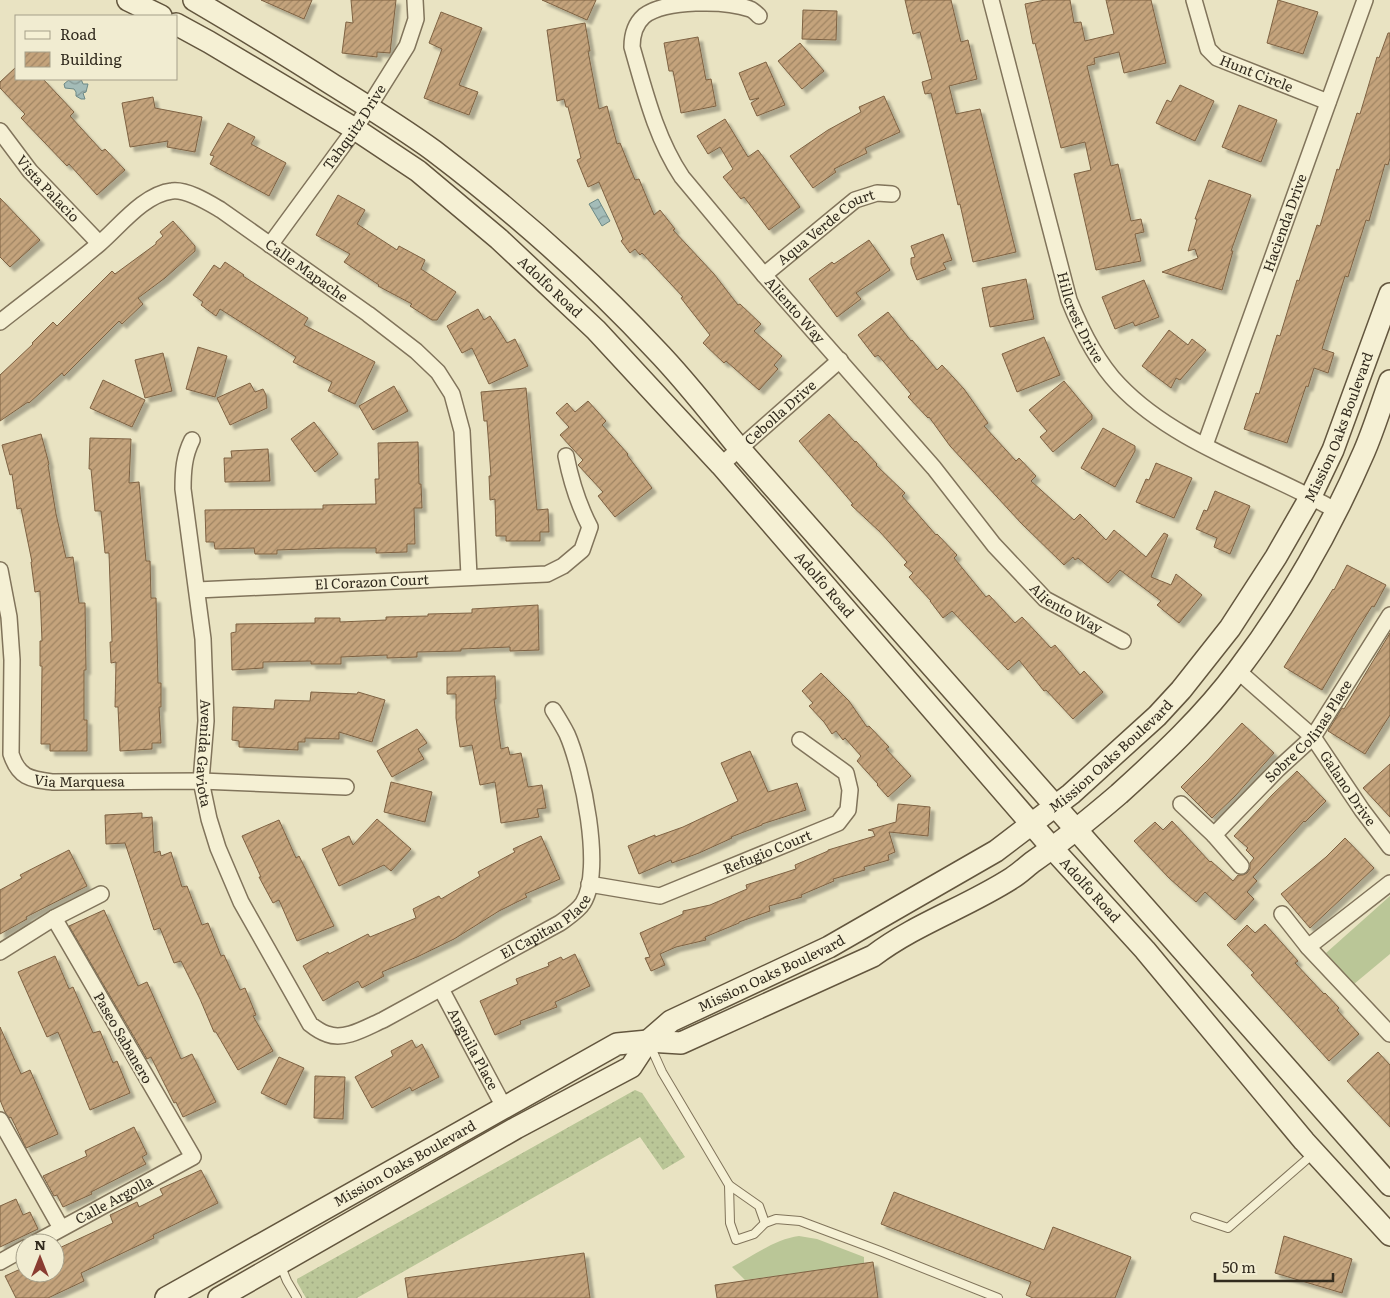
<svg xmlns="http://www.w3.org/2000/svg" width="1390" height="1298" font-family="Literata,serif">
	<defs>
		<pattern id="garden-dots" width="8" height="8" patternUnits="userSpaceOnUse" patternTransform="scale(1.25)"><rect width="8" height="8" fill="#bac697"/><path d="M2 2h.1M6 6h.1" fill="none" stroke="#a0aa82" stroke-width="1.8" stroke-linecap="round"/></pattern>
		<pattern id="water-waves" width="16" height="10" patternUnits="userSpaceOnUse" patternTransform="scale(1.25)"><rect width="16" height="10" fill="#a4bcb8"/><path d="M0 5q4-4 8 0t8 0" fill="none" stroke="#869995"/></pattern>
		<pattern id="building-hatch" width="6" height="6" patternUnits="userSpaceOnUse" patternTransform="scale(1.25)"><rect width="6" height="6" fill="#c4a37b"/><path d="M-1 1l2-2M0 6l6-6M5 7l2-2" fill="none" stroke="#a08564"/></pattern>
		<filter id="shadow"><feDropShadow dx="4.5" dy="4.5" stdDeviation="1" flood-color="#0004"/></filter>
	</defs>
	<rect width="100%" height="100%" fill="#e9e3c2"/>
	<g fill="#bac697">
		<polygon points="1390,896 1390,954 1354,984 1326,953"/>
		<path d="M 799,1236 L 817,1239 L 864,1257 L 864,1264 L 745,1280 L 732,1267 C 753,1256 775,1239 799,1236 Z"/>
	</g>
	<polygon fill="url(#garden-dots)" points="635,1090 642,1093 685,1157 663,1170 640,1137 357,1298 306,1298 297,1282 297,1279"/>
	<g fill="url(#water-waves)" stroke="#6c8986">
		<polygon points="70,79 81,79 83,84 88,84 86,92 83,93 85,99 81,99 76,96 76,92 74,89 65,88 64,84"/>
		<polygon points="598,199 610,221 602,226 589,204"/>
	</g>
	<g fill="url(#building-hatch)" stroke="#7e6243" filter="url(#shadow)">
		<polygon points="261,0 312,0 304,19"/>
		<polygon points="351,0 396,0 390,53 377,52 377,57 342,53 346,22 353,23"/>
		<polygon points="542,0 596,0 587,20"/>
		<polygon points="905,0 951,0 961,42 968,40 977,79 949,86 956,114 980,109 1016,252 973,262 960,204 958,205 931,93 925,94 922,82 932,79 920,32 913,34"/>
		<polygon points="1045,0 1070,0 1074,23 1081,22 1085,41 1114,34 1106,0 1151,0 1166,63 1124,73 1119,52 1094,58 1095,64 1087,66 1111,166 1118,164 1131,221 1141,219 1144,232 1135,234 1141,261 1096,270 1074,174 1091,170 1085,142 1061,148 1035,43 1033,44 1025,4"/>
		<polygon points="1278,0 1318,12 1303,54 1267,43"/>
		<polygon points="803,10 837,11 836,40 802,39"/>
		<polygon points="441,12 482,28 459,85 478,92 469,115 424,98 442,49 429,43"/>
		<polygon points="585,23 590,51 588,51 599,109 607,106 617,144 620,143 635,180 639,179 654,215 660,210 675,229 673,230 714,274 738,305 740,304 761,324 754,331 782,356 774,365 778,369 759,390 726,361 724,363 703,343 710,335 681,298 683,297 642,253 640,255 635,249 630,253 621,241 623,239 599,182 588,187 577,160 581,158 568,107 566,107 564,99 557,101 547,30"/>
		<polygon points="1388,33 1390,33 1390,158 1388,165 1385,164 1369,221 1366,220 1348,277 1345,276 1322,349 1334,353 1328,373 1314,368 1308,387 1306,386 1287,443 1244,429 1256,393 1259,394 1277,335 1280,336 1297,280 1299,281 1317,225 1320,226 1337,169 1339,170 1357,113 1360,114 1377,57 1379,58"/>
		<polygon points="698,37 706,80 711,79 716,106 681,113 673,71 669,71 664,43"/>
		<polygon points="800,43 824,71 802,89 778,61"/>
		<polygon points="766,62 785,105 757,116 751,103 759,98 750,100 739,73"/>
		<polygon points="16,67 16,79 43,79 74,112 70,116 102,151 105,149 125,170 97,195 69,164 67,166 21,118 25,114 0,88 0,82"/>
		<polygon points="1180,85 1214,101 1195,141 1156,123 1167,100 1171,102"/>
		<polygon points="884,96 900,132 865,148 867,153 834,169 836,172 813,188 790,156 828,130 861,112 859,107"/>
		<polygon points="153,97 155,108 202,117 195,152 167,147 168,141 130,147 122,103"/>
		<polygon points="1239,105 1277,120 1261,162 1222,147"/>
		<polygon points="725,119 748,157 758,150 800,207 769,230 744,197 741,199 723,177 733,169 720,147 708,154 697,136"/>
		<polygon points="228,123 255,137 251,144 286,163 269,196 210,164 214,156 210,155"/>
		<polygon points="1209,180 1251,195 1231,251 1233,251 1222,290 1162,272 1198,258 1195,249 1188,251 1197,219 1195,219"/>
		<polygon points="338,195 365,210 357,224 397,250 399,246 425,260 421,269 456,292 437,320 432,320 410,306 412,304 378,286 379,285 344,262 350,254 316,235"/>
		<polygon points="0,198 40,240 10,267 0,257"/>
		<polygon points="173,221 195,246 195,251 165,278 138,298 143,304 122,324 119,321 64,376 62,373 29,403 28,402 0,421 0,375 33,344 32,343 53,322 57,326 112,271 115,274 156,244 156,242 163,236 160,232"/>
		<polygon points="943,234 952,260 943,263 946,269 917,280 911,264 911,258 915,257 911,246"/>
		<polygon points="869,240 890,270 856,293 861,299 837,317 809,279 832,262 834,264"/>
		<polygon points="225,262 244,275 243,276 308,318 304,325 375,362 355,404 328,391 332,382 293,362 296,357 220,309 216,316 201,305 203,302 193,295 214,265 220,269"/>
		<polygon points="1026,279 1034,319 990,327 982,288"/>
		<polygon points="1144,280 1159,317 1135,326 1133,322 1115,329 1102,297"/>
		<polygon points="478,309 484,320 490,316 507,343 515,339 528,366 489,384 472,348 462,353 447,326"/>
		<polygon points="888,312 911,341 912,340 937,370 942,365 964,389 988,423 984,426 1016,461 1019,458 1036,476 1031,481 1074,520 1080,514 1106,540 1114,530 1146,557 1164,533 1168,535 1151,577 1171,585 1176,574 1202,595 1179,623 1157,605 1161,601 1120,570 1108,583 1078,558 1075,560 1073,557 1064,565 1021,523 950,446 929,417 928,418 908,397 911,394 878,355 875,357 858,335"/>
		<polygon points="1169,330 1188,345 1192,339 1206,350 1180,380 1176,378 1171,388 1142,366"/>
		<polygon points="1044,337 1060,375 1017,392 1002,354"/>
		<polygon points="198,347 227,356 215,397 186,389"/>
		<polygon points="163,353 172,391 145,398 135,360"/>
		<polygon points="103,380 145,400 132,427 90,408"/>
		<polygon points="1064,381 1092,415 1092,419 1053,452 1040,437 1047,431 1029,410"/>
		<polygon points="250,383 255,392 263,389 266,395 267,408 230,425 217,398"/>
		<polygon points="394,386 408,411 373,430 359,406"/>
		<polygon points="526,388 537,510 548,509 549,532 540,532 540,541 506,541 506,536 496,536 495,499 490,500 489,476 491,476 487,421 484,421 481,392"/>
		<polygon points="588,401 606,421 602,425 628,454 627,455 652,488 615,517 598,496 603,492 578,465 583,460 560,435 569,427 556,413 567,403 575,412"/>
		<polygon points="829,414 855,442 856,441 877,464 876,465 905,493 902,496 936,535 937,534 957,555 954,558 986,597 989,595 1015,623 1022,617 1051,648 1055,645 1080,675 1084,671 1103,692 1073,719 1046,690 1044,691 1019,660 1008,670 952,611 943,618 930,601 931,601 909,577 913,573 904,565 907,562 880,532 851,505 853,504 799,441"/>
		<polygon points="314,422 338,454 315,472 291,439"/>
		<polygon points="1103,428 1135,446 1135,451 1115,487 1081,468"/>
		<polygon points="41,434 49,464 48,465 56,514 66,558 73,557 79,603 85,603 86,670 84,670 84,720 87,720 87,751 50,751 50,744 41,744 42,666 40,666 40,641 42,641 40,591 35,592 31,562 32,562 21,508 17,509 12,474 10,475 2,445"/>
		<polygon points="90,438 131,439 129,483 139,482 146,561 150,561 151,598 156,598 158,683 161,683 161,707 159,707 161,743 152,743 152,749 120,751 118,707 115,707 116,662 111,663 110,642 112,642 109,553 105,553 101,511 95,511 91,469 89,469"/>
		<polygon points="418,442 419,484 421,484 422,508 414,508 415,544 407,544 407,552 376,553 376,548 333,548 277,550 277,554 255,554 254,548 215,549 214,542 206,542 205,510 323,509 323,505 376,504 375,479 379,479 378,443"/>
		<polygon points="268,449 270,481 225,482 224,458 232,458 231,451"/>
		<polygon points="1156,463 1192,478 1174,518 1136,502 1146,479 1149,480"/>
		<polygon points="1215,491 1250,506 1230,554 1214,547 1217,538 1196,529 1204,510 1207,511"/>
		<polygon points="1347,565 1386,585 1374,607 1372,606 1357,630 1322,690 1284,667 1333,589 1334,590"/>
		<polygon points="538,605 539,650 510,651 510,647 461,649 461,651 417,652 417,657 387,658 387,655 341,657 341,664 311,664 311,661 263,662 263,668 232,670 231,633 236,632 236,624 315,623 315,618 340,618 340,622 386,620 386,617 428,616 428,614 472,613 472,609"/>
		<polygon points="1390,633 1390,715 1365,754 1328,731 1342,708 1344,709"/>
		<polygon points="821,673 849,701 867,727 869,726 889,747 886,749 911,776 888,797 877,785 878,784 857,761 861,756 845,738 843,740 836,731 832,734 824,722 809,706 813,703 802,691"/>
		<polygon points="495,676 496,699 494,699 501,749 508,747 510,755 521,753 528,787 542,785 546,808 537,809 539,817 501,823 495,782 480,785 472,745 460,747 456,718 456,694 447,694 447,677"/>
		<polygon points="311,692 357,694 358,692 385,700 372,742 339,732 339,739 305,738 305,742 298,742 298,750 239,747 239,741 232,740 233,707 274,709 275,700 310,701"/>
		<polygon points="1242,723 1274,753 1235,796 1212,818 1181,787 1208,760"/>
		<polygon points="417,729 427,743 418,749 424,759 392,777 377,751"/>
		<polygon points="750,751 768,792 797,783 806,810 762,824 762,825 731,837 732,838 699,853 672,863 671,860 639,874 628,846 655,835 655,837 683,827 738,801 721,763"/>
		<polygon points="1390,764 1390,817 1363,788"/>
		<polygon points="1297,771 1326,801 1305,822 1304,821 1253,877 1257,881 1247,892 1254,899 1235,920 1205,892 1196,902 1169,878 1134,841 1155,822 1163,830 1172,821 1210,862 1211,861 1233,881 1238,875 1243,875 1247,873 1250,869 1250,863 1254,858 1246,850 1248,848 1234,836 1272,795"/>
		<polygon points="391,782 432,792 425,822 384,812"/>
		<polygon points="898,804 930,807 928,836 889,832 895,852 888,855 889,860 864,867 865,870 833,879 834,881 801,895 802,897 769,906 770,911 739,922 739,923 705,937 706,940 676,947 660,954 665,965 651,971 645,958 650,957 640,933 683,914 683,911 710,905 747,889 746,885 796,869 795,865 828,851 828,850 875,836 873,831 868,830 896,822"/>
		<polygon points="142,813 142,818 152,817 154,853 160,851 161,856 171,852 182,887 187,886 202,925 208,923 221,956 224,955 240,990 245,988 256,1015 253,1016 273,1051 238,1070 216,1032 214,1032 200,999 181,961 174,963 160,928 154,930 125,843 106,844 105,815"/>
		<polygon points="377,819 411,849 391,871 384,865 339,886 322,849 349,836 353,845"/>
		<polygon points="279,820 296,858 299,856 334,926 297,941 279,900 273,903 259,877 261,877 242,836"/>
		<polygon points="541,836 560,879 525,894 527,897 499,911 454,939 417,957 382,972 384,976 362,988 358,981 323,1001 303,966 328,952 329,954 368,934 370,937 416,918 413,909 439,896 441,899 480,876 478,872 515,852 513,849"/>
		<polygon points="1345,838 1374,868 1310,928 1281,894 1326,857"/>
		<polygon points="69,850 87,886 26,917 27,919 0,934 0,890 22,878 20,875"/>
		<polygon points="104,910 138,986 147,982 181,1059 192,1054 216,1102 183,1117 176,1102 174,1103 151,1057 147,1059 69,926"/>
		<polygon points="1265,924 1298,961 1295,963 1324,994 1325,993 1339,1008 1337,1010 1359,1034 1329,1061 1251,975 1254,973 1227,945 1247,925 1255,933"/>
		<polygon points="575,954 590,986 555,1002 557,1007 520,1021 521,1024 495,1035 480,1001 518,984 516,979 549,966 548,963 561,957 563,960"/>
		<polygon points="55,956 69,989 73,987 93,1033 100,1031 113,1063 117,1061 130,1093 90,1110 58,1032 47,1037 18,972"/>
		<polygon points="0,1027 21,1074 30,1070 58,1134 26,1148 11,1117 9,1118 5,1112 0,1100"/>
		<polygon points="412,1040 416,1048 422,1044 439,1077 412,1091 410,1087 372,1108 355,1077 393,1056 391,1051"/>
		<polygon points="1378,1052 1390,1065 1390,1127 1347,1081"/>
		<polygon points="279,1057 304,1068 286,1105 261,1093"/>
		<polygon points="315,1076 345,1077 343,1119 314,1118"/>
		<polygon points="134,1127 147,1154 142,1157 146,1164 91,1192 92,1194 63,1207 57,1195 54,1196 43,1176 87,1156 85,1151"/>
		<polygon points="201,1170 218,1203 153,1235 154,1238 81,1273 84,1281 48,1298 16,1298 5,1276 25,1267 25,1273 55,1273 55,1250 113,1223 110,1215 137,1202 139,1207 163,1195 160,1189"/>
		<polygon points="894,1192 1044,1250 1053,1227 1131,1257 1115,1298 1033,1298 1026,1295 1031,1282 881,1224"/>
		<polygon points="16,1199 23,1215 30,1212 38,1229 0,1247 0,1206"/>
		<polygon points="1284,1236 1352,1259 1342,1293 1275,1273"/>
		<polygon points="584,1253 590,1298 408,1298 405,1278"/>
		<polygon points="873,1262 878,1298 717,1298 715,1285"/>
	</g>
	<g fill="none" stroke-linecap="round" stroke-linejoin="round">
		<g stroke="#81745b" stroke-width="10">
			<g id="lane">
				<polyline points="649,1043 662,1072 729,1185 759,1206 765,1223"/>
				<polyline points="729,1185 730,1223 736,1240 754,1234 765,1223 776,1219 800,1221 880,1251 998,1298"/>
				<polyline points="1195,1217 1228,1228 1313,1154"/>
				<polyline points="280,1264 287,1281 297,1298"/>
			</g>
		</g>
		<g stroke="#81745b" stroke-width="18">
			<g id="street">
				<path id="s1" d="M 991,0 L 1069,300 C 1081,330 1096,361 1119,385 C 1175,444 1265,470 1335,510"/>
				<path id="s2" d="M 1194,0 L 1208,49 L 1217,58 L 1328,102"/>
				<path id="s3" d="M 759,16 C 756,13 753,10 750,9 C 725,0 665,0 644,16 C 635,24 632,35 632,47 C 645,92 656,138 682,177 L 764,275 L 934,468 L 994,545 L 1045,599 L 1123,641"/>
				<path id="s4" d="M 0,131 L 30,171 L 99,243"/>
				<path id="s5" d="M 270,245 L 355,129 L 407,46 L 416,19 L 415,0"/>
				<path id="s6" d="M 764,275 L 855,200 L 877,193 L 892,194"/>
				<path id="s7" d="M 0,322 C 33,296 67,271 99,244 C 119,227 144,194 172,191 C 187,189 209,203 221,210 L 368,314 L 416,351 L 438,372 L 452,394 L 462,431 L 469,576"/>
				<path id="s8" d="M 192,440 C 184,456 183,471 183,489 L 203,639 L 206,721 L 201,781 L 209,819 L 218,848 L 241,902 L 310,1024 C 315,1028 321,1032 327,1034 C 345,1041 367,1027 383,1020 L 560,923 C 568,917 578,911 583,903 C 604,870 582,768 567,734 C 563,726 558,718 553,710"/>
				<path id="s9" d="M 1205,445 L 1365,0"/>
				<path id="s10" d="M 721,465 L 840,360"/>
				<path id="s11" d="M 0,570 L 9,617 L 12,660 L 11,754 C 19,778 30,779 53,782 L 201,781 L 346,787"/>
				<path id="s12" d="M 197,590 L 547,574 L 563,566 L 582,550 L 590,527 C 578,504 571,481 566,456"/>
				<path id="s13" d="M 1238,671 L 1313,737 L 1362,810 L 1390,847"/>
				<polyline points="1181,804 1214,835 1241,866"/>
				<path id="s14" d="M 1214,835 L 1278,769 L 1313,737 L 1390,615"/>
				<path id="s15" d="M 589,884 L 660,896 L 838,823 L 848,810 L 850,790 L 846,773 L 800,740"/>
				<polyline points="1282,914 1308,947 1390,1034"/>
				<polyline points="1308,947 1390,883"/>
				<polyline points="0,952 54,918 101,894"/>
				<path id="s16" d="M 441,989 L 504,1107"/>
				<polyline points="0,1120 61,1228"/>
				<path id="s17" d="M 35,1243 L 193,1157 L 54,918"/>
				<polyline points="0,1262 25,1248"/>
			</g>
		</g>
		<g stroke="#63563e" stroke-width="24">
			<g id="secondary">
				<polyline points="128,0 161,16"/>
				<path d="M 194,0 C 240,27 285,54 330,83 C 365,105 401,127 434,151 C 513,211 589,278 656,350 C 686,381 712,415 739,448 L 1390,1185"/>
				<path id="s18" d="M 176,24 L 209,42 L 355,129 L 418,171 L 499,239 L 596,330 L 721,465 L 1053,849 L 1145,950 L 1304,1141 L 1390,1235"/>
				<path id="s19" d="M 166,1298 L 617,1044 L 648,1041 L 681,1043 L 873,956 C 915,924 967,907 1012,878 C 1020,873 1027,866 1034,861 C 1064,840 1091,818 1119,794 C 1161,756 1204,716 1238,670 C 1288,604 1331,528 1364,452 C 1374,429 1381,405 1390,381"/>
				<path id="s20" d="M 219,1298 L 516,1128 L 631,1067 L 648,1041 L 671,1021 L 829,947 L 996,851 L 1071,794 L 1157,716 L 1181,690 L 1230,628 L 1276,557 L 1311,496 L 1333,450 L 1390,294"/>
			</g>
		</g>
		<use href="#lane" stroke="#f5f0d4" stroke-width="8"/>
		<use href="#street" stroke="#f5f0d4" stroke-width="15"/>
		<use href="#secondary" stroke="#f5f0d4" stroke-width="21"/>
	</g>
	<g text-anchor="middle" stroke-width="4.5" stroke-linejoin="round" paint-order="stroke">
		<g font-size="14" fill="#322b1e" stroke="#f1ecd1">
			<text dy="5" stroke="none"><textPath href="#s2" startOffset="106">Hunt Circle</textPath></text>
			<text dy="5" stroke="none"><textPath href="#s5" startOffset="145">Tahquitz Drive</textPath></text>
			<text dy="5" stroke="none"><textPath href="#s4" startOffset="75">Vista Palacio</textPath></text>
			<text dy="5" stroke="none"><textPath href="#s9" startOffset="236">Hacienda Drive</textPath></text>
			<text dy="5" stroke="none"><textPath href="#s6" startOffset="79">Aqua Verde Court</textPath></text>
			<text dy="5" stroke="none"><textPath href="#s7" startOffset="376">Calle Mapache</textPath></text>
			<text dy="5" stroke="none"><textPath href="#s18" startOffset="459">Adolfo Road</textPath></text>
			<text dy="5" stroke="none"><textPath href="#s3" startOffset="469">Aliento Way</textPath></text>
			<text dy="5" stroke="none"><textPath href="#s1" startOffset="330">Hillcrest Drive</textPath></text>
			<text dy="5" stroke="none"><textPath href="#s10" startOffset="79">Cebolla Drive</textPath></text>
			<text dy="5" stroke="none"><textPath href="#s20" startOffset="1455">Mission Oaks Boulevard</textPath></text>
			<text dy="5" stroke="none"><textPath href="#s12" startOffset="175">El Corazon Court</textPath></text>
			<text dy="5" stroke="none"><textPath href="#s18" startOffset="864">Adolfo Road</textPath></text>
			<text dy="5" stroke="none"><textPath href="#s3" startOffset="874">Aliento Way</textPath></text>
			<text dy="5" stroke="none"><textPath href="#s14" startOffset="141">Sobre Colinas Place</textPath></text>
			<text dy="5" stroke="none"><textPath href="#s8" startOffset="316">Avenida Gaviota</textPath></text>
			<text dy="5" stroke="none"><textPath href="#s20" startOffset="1050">Mission Oaks Boulevard</textPath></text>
			<text dy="5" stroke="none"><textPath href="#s11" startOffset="266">Via Marquesa</textPath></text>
			<text dy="5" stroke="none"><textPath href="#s13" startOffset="162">Galano Drive</textPath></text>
			<text dy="5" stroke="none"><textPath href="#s15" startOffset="188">Refugio Court</textPath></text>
			<text dy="5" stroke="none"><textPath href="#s18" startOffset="1269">Adolfo Road</textPath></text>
			<text dy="5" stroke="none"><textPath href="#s8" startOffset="879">El Capitan Place</textPath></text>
			<text dy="5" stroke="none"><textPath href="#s20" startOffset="645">Mission Oaks Boulevard</textPath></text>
			<text transform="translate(123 1038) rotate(60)" y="5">Paseo Sabanero</text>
			<text dy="5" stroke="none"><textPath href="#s16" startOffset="68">Anguila Place</textPath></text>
			<text dy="5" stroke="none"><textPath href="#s19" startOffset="274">Mission Oaks Boulevard</textPath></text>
			<text dy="5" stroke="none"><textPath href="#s17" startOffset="90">Calle Argolla</textPath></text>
		</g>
	</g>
	<rect x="15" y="15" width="162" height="65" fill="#f1ecd1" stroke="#a59f89"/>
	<rect x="25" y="31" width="25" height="8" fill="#f5f0d4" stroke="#a59f89"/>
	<text x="60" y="40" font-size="15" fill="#322b1e">Road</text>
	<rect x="25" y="52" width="25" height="15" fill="url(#building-hatch)" stroke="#a59f89"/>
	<text x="60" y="65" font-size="15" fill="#322b1e">Building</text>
	<g transform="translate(40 1258)"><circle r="24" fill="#f1ecd1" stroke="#a59f89"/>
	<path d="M0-4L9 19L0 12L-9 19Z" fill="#8a3c31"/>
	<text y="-8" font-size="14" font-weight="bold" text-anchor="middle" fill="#322b1e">N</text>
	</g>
	<path d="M1215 1273v8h118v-8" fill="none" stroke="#322b1e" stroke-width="2.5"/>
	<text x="1222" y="1273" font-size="15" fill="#322b1e" stroke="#f1ecd1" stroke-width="4" paint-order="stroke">50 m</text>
</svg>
